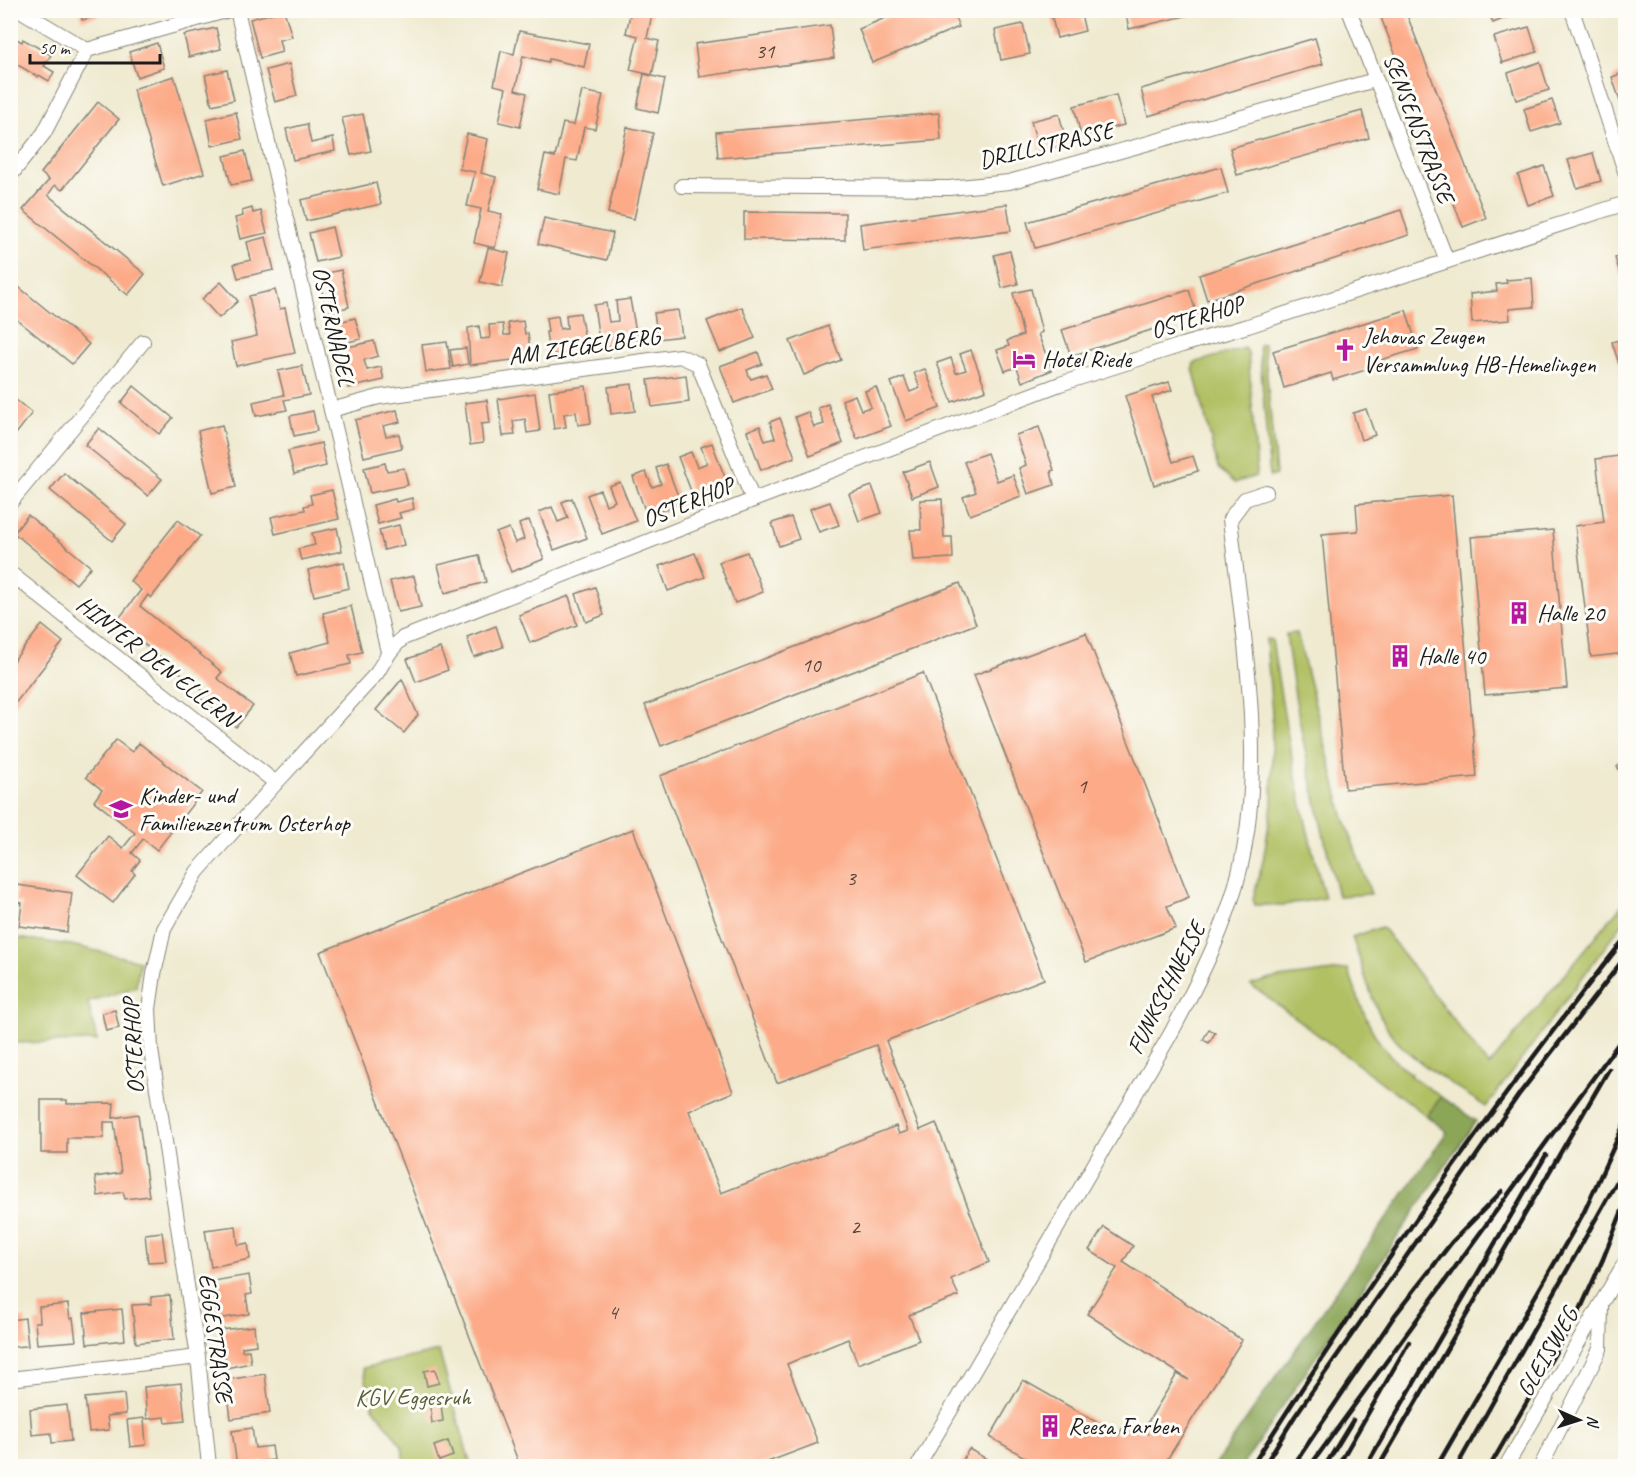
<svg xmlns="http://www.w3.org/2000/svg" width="1636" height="1477" font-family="Caveat,sans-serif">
	<rect width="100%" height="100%" fill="#fdfcf7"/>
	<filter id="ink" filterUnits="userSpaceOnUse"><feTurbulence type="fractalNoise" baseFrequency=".0167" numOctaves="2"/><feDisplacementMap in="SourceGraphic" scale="12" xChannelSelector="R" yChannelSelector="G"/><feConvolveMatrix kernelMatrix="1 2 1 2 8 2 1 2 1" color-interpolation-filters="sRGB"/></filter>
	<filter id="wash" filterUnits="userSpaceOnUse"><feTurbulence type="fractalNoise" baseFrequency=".008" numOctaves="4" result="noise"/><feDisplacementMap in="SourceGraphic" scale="24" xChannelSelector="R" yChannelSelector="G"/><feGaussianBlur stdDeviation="1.35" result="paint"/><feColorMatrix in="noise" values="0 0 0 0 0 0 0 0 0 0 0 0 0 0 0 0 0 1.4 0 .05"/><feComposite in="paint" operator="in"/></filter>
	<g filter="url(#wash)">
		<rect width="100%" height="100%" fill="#efead0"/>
		<g fill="#b1c063" stroke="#666e40" stroke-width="1.5">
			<polygon points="1264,344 1276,475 1270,477 1259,345"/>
			<polygon points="1244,348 1248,352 1257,474 1256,476 1235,483 1218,468 1193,368 1194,363"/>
			<path d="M 1297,633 L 1343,815 L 1371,894 L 1338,896 C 1317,809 1297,723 1286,634 Z"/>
			<path d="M 1266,639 L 1272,640 C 1285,727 1301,813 1325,898 L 1284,905 L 1255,905 L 1253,899 L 1263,861 L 1272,805 L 1272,713 Z"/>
			<path d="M 1625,901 L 1625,920 L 1486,1107 C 1459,1088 1406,1058 1389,1031 C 1371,1004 1363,967 1352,937 L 1382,927 L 1489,1066 Z"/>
			<polygon points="10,937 71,945 140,961 136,987 88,1002 97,1041 11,1043"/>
			<path d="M 1348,969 C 1362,1011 1374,1049 1412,1074 L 1411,1076 L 1441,1097 L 1427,1116 L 1251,985 L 1271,979 Z"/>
			<polygon points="439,1351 471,1466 405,1466 402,1446 373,1407 363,1368"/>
		</g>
		<polygon fill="#8ca659" stroke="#54613a" stroke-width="1.5" points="1441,1097 1476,1121 1242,1466 1214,1466 1447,1132 1427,1116"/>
		<g id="blocks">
			<g fill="#fcaa87">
				<polygon points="80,10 115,10 116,11 82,20"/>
				<polygon points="284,10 292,37 279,40 282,52 260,58 250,19"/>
				<polygon points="631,10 653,10 647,38 659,41 652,75 630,70 638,36 626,33"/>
				<polygon points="904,10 952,10 959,27 872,63 859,29"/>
				<polygon points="1050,10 1080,10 1085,31 1057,38"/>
				<polygon points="1125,10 1207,10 1207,11 1129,29"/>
				<polygon points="1378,10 1405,10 1486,218 1463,227"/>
				<polygon points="1488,10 1517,10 1518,13 1493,23"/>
				<polygon points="1023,24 1030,54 1001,60 995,30"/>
				<polygon points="830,25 834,58 699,77 695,44"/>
				<polygon points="1529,27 1537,52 1502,63 1494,37"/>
				<polygon points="216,28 221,49 189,57 184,35"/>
				<polygon points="519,31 589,44 584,67 549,59 548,62 523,56 515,90 527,93 520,127 499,122 506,88 494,85 501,51 514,54"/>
				<polygon points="13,37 22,42 23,39 51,55 44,66 54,72 49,81 39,75 38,77 13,62 10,65 10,41"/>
				<polygon points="1315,38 1323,64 1148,116 1141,89"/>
				<polygon points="157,43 164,68 137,77 129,52"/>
				<polygon points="1540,62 1549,90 1516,100 1508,73"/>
				<polygon points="289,64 297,96 275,102 266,70"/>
				<polygon points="227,70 234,100 212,105 205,75"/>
				<polygon points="1626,72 1626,102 1621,104 1612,77"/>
				<polygon points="644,74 665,79 658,113 637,108"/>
				<polygon points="174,76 204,173 163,186 133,89"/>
				<polygon points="582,91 603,95 595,129 584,127 577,161 566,159 559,194 537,189 545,155 555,157 563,123 574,125"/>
				<polygon points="1116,95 1124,125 1081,136 1074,106"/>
				<polygon points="1552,100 1560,123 1531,132 1524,109"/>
				<polygon points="98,102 119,119 62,190 55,185 48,195 145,274 128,295 23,210 49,180 41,173"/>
				<polygon points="1362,111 1369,138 1237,175 1230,148"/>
				<polygon points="236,112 242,139 212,146 207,119"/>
				<polygon points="939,113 941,140 718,158 716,132"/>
				<polygon points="363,114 371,151 351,155 342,118"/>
				<polygon points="1059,114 1067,144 1039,151 1031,121"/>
				<polygon points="307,124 311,143 333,138 335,151 293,160 286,129"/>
				<polygon points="627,127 653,133 634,219 608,213"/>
				<polygon points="467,134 488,139 481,173 496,177 488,211 502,214 495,248 474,243 481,209 467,206 475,172 459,169"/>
				<polygon points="245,151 252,181 231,185 224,156"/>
				<polygon points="1593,153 1601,181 1577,188 1568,160"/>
				<polygon points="1544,166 1554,196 1528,205 1518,175"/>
				<polygon points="1221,167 1228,193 1035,248 1027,222"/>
				<polygon points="376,183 381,204 306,221 301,200"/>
				<polygon points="1007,204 1011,231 863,250 860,224"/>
				<polygon points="252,208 253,213 261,211 267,233 240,239 235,218 243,216 242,211"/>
				<polygon points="1401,210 1409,235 1207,300 1199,275"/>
				<polygon points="744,212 845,213 845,240 744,239"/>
				<polygon points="544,218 613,233 607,260 538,244"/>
				<polygon points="332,227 339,257 316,262 309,233"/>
				<polygon points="266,237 274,270 238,278 234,264 251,260 247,242"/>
				<polygon points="488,248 509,253 502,287 480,282"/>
				<polygon points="1010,251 1018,284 1002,288 994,255"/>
				<polygon points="1626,254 1626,288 1625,288 1615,258"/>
				<polygon points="341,270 349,307 327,312 318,275"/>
				<polygon points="1532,278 1534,307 1509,309 1510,320 1472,323 1470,294 1497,291 1496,284 1507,283 1506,280"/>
				<polygon points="10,280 89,344 72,364 10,314"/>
				<polygon points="221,282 238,301 219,318 202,299"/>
				<polygon points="1031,289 1042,332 1038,334 1052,370 1022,382 1017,367 1005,371 997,350 1009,346 1007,341 1023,335 1013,293"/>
				<polygon points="275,290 280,309 285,308 295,353 236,366 231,342 257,336 249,296"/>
				<polygon points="1189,290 1197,315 1071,356 1062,330"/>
				<polygon points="630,299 638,343 600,348 594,305 606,303 609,322 618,321 616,301"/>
				<polygon points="742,307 755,338 720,352 707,321"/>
				<polygon points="678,310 682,336 658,339 654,313"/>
				<polygon points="1406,310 1418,349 1367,364 1369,369 1333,380 1331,373 1284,388 1273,351"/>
				<polygon points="580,313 587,350 549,355 546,332 548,332 546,318 558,316 560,329 564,328 567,328 566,315"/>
				<polygon points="355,318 361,339 335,345 330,324"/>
				<polygon points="523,321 525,334 528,333 531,358 470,365 468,328 479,326 481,339 490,338 489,325 503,324 504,335 510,335 508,323"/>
				<polygon points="828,326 841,360 804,375 790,341"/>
				<polygon points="1626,338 1626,362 1619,364 1612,342"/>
				<polygon points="374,341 378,356 364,360 367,370 381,367 384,380 348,388 339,349"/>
				<polygon points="447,342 451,369 426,372 422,345"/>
				<polygon points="466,348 468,364 453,367 450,350"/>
				<polygon points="971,350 986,390 952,402 937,363 951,358 956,373 966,370 960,354"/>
				<polygon points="758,352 762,364 747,370 749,376 751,379 766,374 772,389 734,403 720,366"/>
				<polygon points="302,366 309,395 284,400 287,410 256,416 253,402 284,395 278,371"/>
				<polygon points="925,369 940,408 906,421 891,382 904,377 910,392 920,388 914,373"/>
				<polygon points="686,375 689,402 652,407 648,380"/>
				<polygon points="1169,382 1172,390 1152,397 1173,462 1193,456 1198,471 1154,485 1125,396"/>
				<polygon points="632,384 635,411 611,414 608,387"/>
				<polygon points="134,386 173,418 159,434 121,403"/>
				<polygon points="586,386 591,423 578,425 576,412 564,414 566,427 554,429 549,391"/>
				<polygon points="876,387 891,426 857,439 842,400 855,395 861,410 871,407 865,391"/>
				<polygon points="535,393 540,431 527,433 525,419 513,421 515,435 503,436 498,399"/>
				<polygon points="10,395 32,413 16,434 10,430"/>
				<polygon points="487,400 490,423 481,424 483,443 470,445 465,403"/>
				<polygon points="828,404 843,443 810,456 795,417 808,412 814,427 824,424 818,408"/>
				<polygon points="1366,409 1375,435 1361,440 1353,413"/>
				<polygon points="397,410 400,422 383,426 386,436 399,434 402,448 364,457 355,420"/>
				<polygon points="313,411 317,431 294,436 290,416"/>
				<polygon points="780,418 795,457 761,470 747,431 760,426 765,441 775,438 770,422"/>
				<polygon points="222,425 236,487 212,493 198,431"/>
				<polygon points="1039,427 1054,470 1051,471 1054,485 1028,494 1019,468 1026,465 1016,435"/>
				<polygon points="99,428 162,479 148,496 85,445"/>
				<polygon points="321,443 326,466 294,474 288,451"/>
				<polygon points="712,443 727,483 693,496 678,457 691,452 697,467 707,463 701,447"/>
				<polygon points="987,453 997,481 1013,475 1021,496 970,515 963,497 976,492 964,462"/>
				<polygon points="1626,455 1626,653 1591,657 1575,526 1604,522 1596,459"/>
				<polygon points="930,462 939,487 912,497 903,472"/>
				<polygon points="385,463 387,471 404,468 408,485 370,493 364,468"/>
				<polygon points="666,464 681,504 647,516 633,477 646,472 652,487 661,484 656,468"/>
				<polygon points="64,473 126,524 112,541 50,490"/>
				<polygon points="620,482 636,521 602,534 587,495 600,490 606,505 615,501 609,486"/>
				<polygon points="872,486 882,513 859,521 849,494"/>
				<polygon points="332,490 339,519 275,534 271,517 305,510 304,506 312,504 310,495"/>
				<polygon points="1452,495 1477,777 1345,789 1322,534 1358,531 1356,504"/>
				<polygon points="412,498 414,509 399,513 401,518 378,524 373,505 395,499 396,502"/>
				<polygon points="572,498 587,538 554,550 539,512 552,507 558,522 568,518 562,502"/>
				<polygon points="942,499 944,537 952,537 953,558 913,560 910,530 921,530 920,500"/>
				<polygon points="830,502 839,525 819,532 810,509"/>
				<polygon points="28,515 91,567 76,584 14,533"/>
				<polygon points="791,517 799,539 779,546 772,523"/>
				<polygon points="178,520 200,536 151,598 148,595 140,606 222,672 217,678 253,706 236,727 201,699 206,693 116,622 141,590 130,581"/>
				<polygon points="529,520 544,559 511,572 496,533 509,528 515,543 524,539 519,524"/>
				<polygon points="399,525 404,545 384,550 379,530"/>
				<polygon points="337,528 342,551 301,560 298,549 315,545 312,533"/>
				<polygon points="1553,530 1567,688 1485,695 1471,537"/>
				<polygon points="747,552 763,592 735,603 719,562"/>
				<polygon points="695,553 705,577 668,591 659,566"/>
				<polygon points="479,555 486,582 445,593 438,565"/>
				<polygon points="344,562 349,588 314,596 308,570"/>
				<polygon points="414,576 421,607 398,612 390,581"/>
				<polygon points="960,583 976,624 661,746 645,705"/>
				<polygon points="595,587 604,615 586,622 576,594"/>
				<polygon points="569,596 577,625 530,643 519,615"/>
				<polygon points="351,606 362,652 349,655 351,664 296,676 290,653 330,642 323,613"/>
				<polygon points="42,625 63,642 10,710 10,665"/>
				<polygon points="496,626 503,647 474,657 467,637"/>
				<polygon points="1086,633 1189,897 1167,906 1176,928 1086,962 974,675"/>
				<polygon points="440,648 448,670 416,682 407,659"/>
				<polygon points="923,673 1044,979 886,1041 920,1130 936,1123 989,1262 951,1279 959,1296 909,1315 919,1340 858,1364 848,1339 787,1364 818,1443 757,1466 520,1466 320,952 633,829 733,1092 689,1111 721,1193 896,1126 899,1134 908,1131 876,1045 777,1083 660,776"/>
				<polygon points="402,679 418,715 404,733 376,710"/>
				<polygon points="116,740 132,752 139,743 202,792 157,850 143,839 132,853 140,860 132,871 135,874 113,903 77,875 108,836 123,848 135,833 94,801 102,790 86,777"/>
				<polygon points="1626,759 1626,777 1617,767"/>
				<polygon points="17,885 72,893 67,932 19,926 22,903 15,902"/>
				<polygon points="115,1010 119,1028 106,1031 102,1013"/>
				<polygon points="1209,1029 1215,1033 1209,1043 1203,1040"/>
				<polygon points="41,1100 67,1100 67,1104 114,1103 113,1118 138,1114 149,1196 125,1199 123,1192 98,1196 95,1177 121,1173 114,1122 104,1122 104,1138 67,1138 67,1153 41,1153"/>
				<polygon points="236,1226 238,1245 248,1243 250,1259 211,1267 205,1230"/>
				<polygon points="1104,1227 1133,1246 1123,1262 1242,1340 1163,1466 1040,1466 990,1437 1023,1380 1119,1435 1126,1421 1148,1434 1143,1430 1177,1374 1189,1380 1087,1314 1117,1268 1089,1250"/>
				<polygon points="162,1232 166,1261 148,1262 145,1234"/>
				<polygon points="249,1275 252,1294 246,1295 249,1314 218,1319 212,1281"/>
				<polygon points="170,1295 174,1339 136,1343 132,1305 151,1304 151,1297"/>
				<polygon points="68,1304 70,1319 73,1318 76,1341 37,1344 35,1322 40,1322 39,1307"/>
				<polygon points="122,1309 125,1340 87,1344 84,1313"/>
				<polygon points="25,1318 28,1346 10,1347 10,1320"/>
				<polygon points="254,1326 256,1345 242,1347 242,1351 249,1350 251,1363 226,1368 221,1330"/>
				<polygon points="435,1369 439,1383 427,1386 424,1371"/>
				<polygon points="265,1374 270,1413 231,1419 226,1380"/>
				<polygon points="181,1383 185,1421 166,1423 165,1417 147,1419 144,1387"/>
				<polygon points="124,1394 126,1414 107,1416 109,1430 89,1432 85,1398"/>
				<polygon points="441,1404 443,1421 432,1423 430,1406"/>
				<polygon points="67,1405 71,1441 52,1443 51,1433 32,1435 30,1409"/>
				<polygon points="144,1418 146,1445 130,1447 127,1420"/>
				<polygon points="252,1428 255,1448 272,1446 274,1460 258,1462 259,1466 237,1466 232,1431"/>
				<polygon points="448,1441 453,1456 439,1461 434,1446"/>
				<polygon points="969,1449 999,1466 959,1466"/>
			</g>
		</g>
	</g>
	<g filter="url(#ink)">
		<use href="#blocks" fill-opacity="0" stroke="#868376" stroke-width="1.5"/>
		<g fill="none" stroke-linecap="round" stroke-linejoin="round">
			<g stroke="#868376" stroke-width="16">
				<g id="minor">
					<polyline points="20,10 87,50 229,10"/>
					<polyline points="237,10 388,652"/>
					<polyline points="1349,10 1447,261"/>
					<polyline points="1570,10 1573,13 1626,174"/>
					<polyline points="10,176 44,133 87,50"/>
					<polyline points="682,186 949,188 1009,182 1375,80"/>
					<polyline points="331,410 379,397 680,356 698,364 753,500"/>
					<polyline points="10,503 143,342"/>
					<polyline points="10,573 276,783"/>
					<polyline points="10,1379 198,1357"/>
					<path d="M 209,1466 L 198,1357 L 151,1050 L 149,1009 L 154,974 L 164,929 L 197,872 L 276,783 L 377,673 C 384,660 391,648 403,638 L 753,500 L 1060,384 L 1182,345 L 1248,326 L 1626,203"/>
					<path d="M 918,1466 L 1170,1035 C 1201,977 1232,916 1244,850 C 1264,744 1242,626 1230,519 L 1245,499 L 1266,492"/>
					<polyline points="1506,1466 1626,1261"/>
					<polyline points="1541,1466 1600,1349 1601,1307"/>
				</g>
			</g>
			<use href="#minor" stroke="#fff" stroke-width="14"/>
			<g stroke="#1c1c1c" stroke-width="4.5">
				<path d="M 1252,1466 C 1368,1284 1491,1106 1626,937"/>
				<polyline points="1264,1466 1295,1416 1520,1093 1626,956"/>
				<polyline points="1293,1466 1395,1315 1452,1242 1502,1191"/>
				<polyline points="1310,1466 1626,1033"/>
				<polyline points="1325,1466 1353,1420"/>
				<polyline points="1338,1466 1409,1342"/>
				<polyline points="1366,1466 1546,1155"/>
				<polyline points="1379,1466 1609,1069"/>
				<polyline points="1437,1466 1584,1212 1626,1120"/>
				<polyline points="1457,1466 1616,1183 1626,1162"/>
				<polyline points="1490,1466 1580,1310 1603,1259 1626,1201"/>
			</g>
		</g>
	</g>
	<defs>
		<g id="church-bare" transform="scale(1.8)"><path d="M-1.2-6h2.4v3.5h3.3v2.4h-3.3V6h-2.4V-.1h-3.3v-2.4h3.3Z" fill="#b5179e" stroke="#fdfcf7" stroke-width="2.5" paint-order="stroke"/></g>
		<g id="hotel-bare" transform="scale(1.8)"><path d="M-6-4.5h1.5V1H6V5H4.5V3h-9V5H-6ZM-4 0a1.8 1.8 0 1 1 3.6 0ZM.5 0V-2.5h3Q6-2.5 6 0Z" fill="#b5179e" stroke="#fdfcf7" stroke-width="2.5" paint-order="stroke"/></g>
		<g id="building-bare" transform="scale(1.8)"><path d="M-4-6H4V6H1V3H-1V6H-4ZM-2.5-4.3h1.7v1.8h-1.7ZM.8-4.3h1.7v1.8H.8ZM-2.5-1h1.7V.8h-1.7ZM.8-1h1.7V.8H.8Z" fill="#b5179e" stroke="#fdfcf7" stroke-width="2.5" paint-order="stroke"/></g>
		<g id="school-bare" transform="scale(1.8)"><path d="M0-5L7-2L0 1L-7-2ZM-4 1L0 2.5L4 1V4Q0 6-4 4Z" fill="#b5179e" stroke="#fdfcf7" stroke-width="2.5" paint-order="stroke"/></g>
	</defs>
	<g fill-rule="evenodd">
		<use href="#church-bare" x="1345" y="350"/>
		<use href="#hotel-bare" x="1024" y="359"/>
		<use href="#building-bare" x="1519" y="613"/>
		<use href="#building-bare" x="1400" y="656"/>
		<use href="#school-bare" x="121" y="809"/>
		<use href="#building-bare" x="1050" y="1426"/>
	</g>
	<g text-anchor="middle" stroke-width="6" stroke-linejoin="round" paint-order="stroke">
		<g font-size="21" fill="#544037">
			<text x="765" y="58">31</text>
			<text x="811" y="672">10</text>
			<text x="1082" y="793">1</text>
			<text x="851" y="885">3</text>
			<text x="855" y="1234">2</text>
			<text x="613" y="1319">4</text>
		</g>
		<g font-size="24" fill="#1c1c1c" stroke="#fdfcf7">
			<text transform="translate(1419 128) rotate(69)" y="8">SENSENSTRASSE</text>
			<text transform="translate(1046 145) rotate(-13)" y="8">DRILLSTRASSE</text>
			<text transform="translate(1197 317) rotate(-17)" y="8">OSTERHOP</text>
			<text transform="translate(334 326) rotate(77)" y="8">OSTERNADEL</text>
			<text transform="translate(584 346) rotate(-8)" y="8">AM ZIEGELBERG</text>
			<text transform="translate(688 502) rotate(-22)" y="8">OSTERHOP</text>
			<text transform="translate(157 661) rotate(38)" y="8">HINTER DEN ELLERN</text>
			<text transform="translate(1166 988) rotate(-63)" y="8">FUNKSCHNEISE</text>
			<text transform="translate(133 1046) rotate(-93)" y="8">OSTERHOP</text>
			<text transform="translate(216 1338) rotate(82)" y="8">EGGESTRASSE</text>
			<text transform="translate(1547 1352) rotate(-60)" y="8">GLEISWEG</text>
		</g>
		<g font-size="24" fill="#1c1c1c" stroke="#fdfcf7" text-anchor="start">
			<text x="1363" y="344">Jehovas Zeugen<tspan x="1363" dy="28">Versammlung HB-Hemelingen</tspan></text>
			<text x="1042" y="367">Hotel Riede</text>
			<text x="1537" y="621">Halle 20</text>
			<text x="1418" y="664">Halle 40</text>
			<text x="139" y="803">Kinder- und<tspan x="139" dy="28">Familienzentrum Osterhop</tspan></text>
			<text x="1068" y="1434">Reesa Farben</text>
		</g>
		<g font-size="24" fill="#585e38" stroke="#fdfcf7">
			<text x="413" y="1405">KGV Eggesruh</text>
		</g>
	</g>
	<rect width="1636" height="1477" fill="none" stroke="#fdfcf7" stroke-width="36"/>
	<g transform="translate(1579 1420) rotate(93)" stroke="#fdfcf7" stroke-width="4.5" paint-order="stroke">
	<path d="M0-4.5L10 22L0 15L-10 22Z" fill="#1c1c1c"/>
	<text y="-9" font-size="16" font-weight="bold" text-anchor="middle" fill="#1c1c1c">N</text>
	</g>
	<path d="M30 54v9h130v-9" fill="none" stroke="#1c1c1c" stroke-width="3"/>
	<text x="39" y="54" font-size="18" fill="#1c1c1c" stroke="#fdfcf7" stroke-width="4.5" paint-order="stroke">50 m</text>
</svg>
